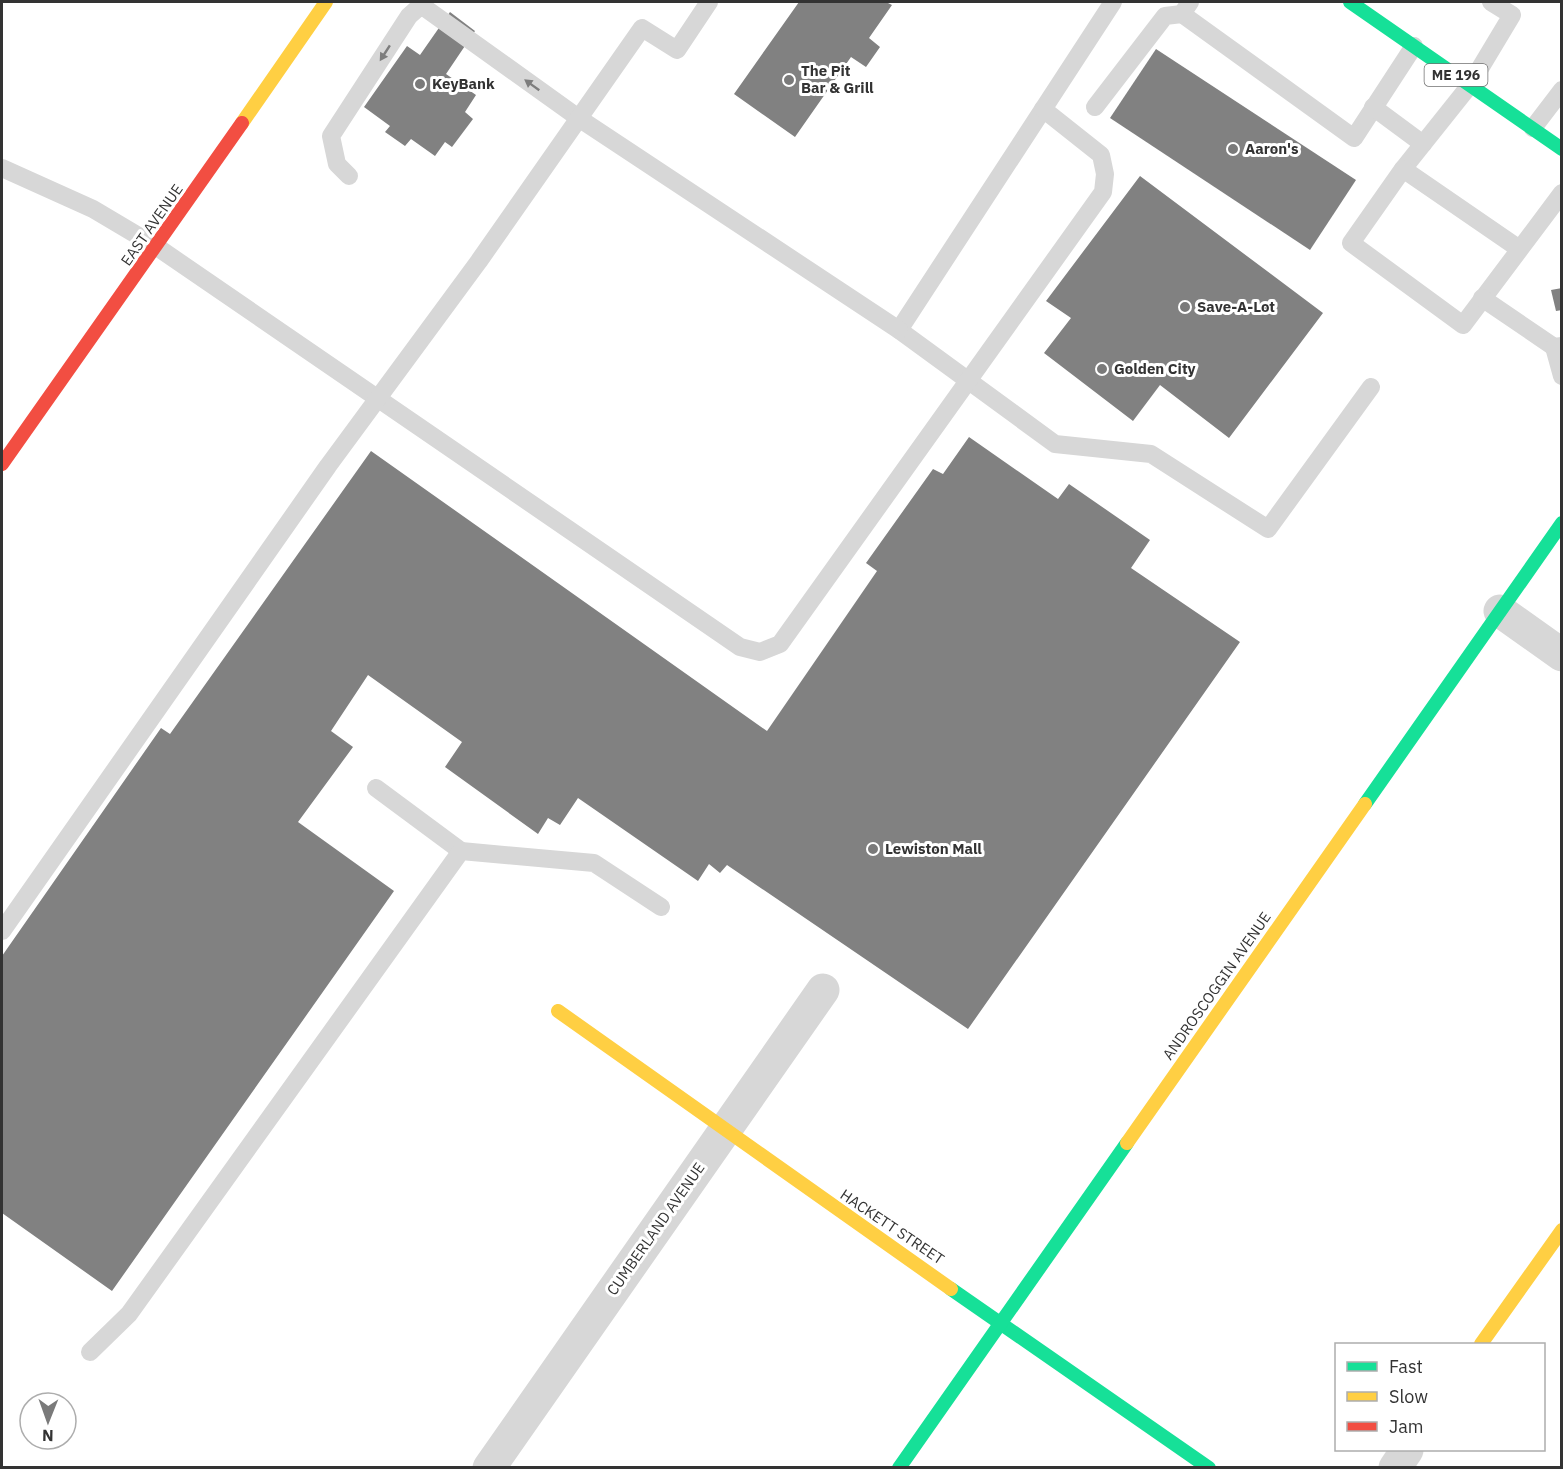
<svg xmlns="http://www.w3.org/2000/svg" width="1563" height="1469" font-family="'IBM Plex Sans',sans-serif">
	<rect width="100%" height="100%" fill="#fff"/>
	<g fill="#818181">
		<polygon points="799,2 886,2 892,5 869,38 880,47 866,67 851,57 795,137 734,94"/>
		<polygon points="450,12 475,31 446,74 476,95 465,112 473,119 452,147 445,142 435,156 411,139 405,146 385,132 390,126 364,107 407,46 420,55"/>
		<polygon points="1156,49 1356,180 1310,250 1110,118"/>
		<polygon points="1140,176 1323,313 1229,438 1160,385 1133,421 1044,353 1071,318 1046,301"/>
		<polygon points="1562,288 1562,310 1556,311 1551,290"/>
		<polygon points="969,437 1058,499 1069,484 1150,540 1131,568 1240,642 968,1029 727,865 720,873 709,864 698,881 578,798 560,825 548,818 538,834 445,767 462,742 368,675 331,731 353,747 298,822 394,891 112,1291 2,1213 2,956 161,728 170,734 371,451 767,731 877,571 866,563 933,469 943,474"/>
	</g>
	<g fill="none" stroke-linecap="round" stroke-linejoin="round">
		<g stroke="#d7d7d7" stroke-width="18">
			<polyline points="1113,2 899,330 1055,444 1151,454 1268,529 1371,387"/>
			<polyline points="1190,2 1182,14 1354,138 1414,46"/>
			<polyline points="1095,107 1165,16 1182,14"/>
			<polyline points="1373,107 1423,144"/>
			<polyline points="1533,128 1562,90"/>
			<polyline points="2,168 93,209 157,247 740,647 760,652 780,644 1103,192 1105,174 1101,155 1043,109"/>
			<polyline points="1403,169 1470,85 1512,15 1491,2"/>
			<polyline points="349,176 337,164 331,136 409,16 418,8 425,8 580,119 899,330"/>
			<polyline points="1518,248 1403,169 1351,243 1463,325 1562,193"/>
			<polyline points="1482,298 1554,347 1562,346"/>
			<polyline points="1554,347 1562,376"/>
			<polyline points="376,788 461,851"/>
			<polyline points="2,931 328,466 479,261 642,28 677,50 709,2"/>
			<polyline points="90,1352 129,1314 461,851 594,863 661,907"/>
		</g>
		<g stroke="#d7d7d7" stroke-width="33">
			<polyline points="1500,611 1562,655"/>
			<polyline points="489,1468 823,990"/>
			<polyline points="1395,1468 1407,1450"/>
		</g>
		<g stroke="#16e098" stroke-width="14">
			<polyline points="1350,2 1562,149"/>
			<polyline points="1365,804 1562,523"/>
			<polyline points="951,1289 1209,1468"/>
			<polyline points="899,1468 1127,1143"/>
		</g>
		<g stroke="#ffcf43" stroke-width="14">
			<polyline points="242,123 326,2"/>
			<polyline points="558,1011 951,1289"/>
			<polyline points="1127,1143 1365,804"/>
			<polyline points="1481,1344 1562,1230"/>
		</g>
		<polyline stroke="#f24e42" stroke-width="14" points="2,464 242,123"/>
	</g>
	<defs><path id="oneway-solid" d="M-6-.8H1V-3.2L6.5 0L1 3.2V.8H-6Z" transform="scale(1.5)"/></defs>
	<g fill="#7d7d7d">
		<use href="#oneway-solid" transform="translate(385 53) rotate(123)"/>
		<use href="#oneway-solid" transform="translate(532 85) rotate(-144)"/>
	</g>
	<g fill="#7a7a7a" stroke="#fff" stroke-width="2">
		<circle cx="789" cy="80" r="6"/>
		<circle cx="420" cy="84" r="6"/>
		<circle cx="1233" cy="149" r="6"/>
		<circle cx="1185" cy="307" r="6"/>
		<circle cx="1102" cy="369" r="6"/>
		<circle cx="873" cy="849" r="6"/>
	</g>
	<g text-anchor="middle" stroke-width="6" stroke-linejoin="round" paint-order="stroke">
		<rect fill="#fff" stroke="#707070" stroke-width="1.5" x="1424.5" y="64" width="63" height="22" rx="4.5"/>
		<g font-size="14" font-weight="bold" fill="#333">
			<text x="1456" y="80">ME 196</text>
		</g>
		<g font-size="15" font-weight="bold" fill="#333" stroke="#fff" text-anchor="start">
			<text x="801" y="76">The Pit<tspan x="801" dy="17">Bar &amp; Grill</tspan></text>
			<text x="432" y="89">KeyBank</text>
			<text x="1245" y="154">Aaron's</text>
			<text x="1197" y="312">Save-A-Lot</text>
			<text x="1114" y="374">Golden City</text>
			<text x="885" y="854">Lewiston Mall</text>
		</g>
		<g font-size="15" fill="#333" stroke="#fff">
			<text transform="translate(152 225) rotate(-55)" y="5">EAST AVENUE</text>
			<text transform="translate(1217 986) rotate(-55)" y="5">ANDROSCOGGIN AVENUE</text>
			<text transform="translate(892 1227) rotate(34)" y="5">HACKETT STREET</text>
			<text transform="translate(656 1229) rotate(-55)" y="5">CUMBERLAND AVENUE</text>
		</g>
	</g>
	<rect width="1563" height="1469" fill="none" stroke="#333333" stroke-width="6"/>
	<rect x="1335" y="1343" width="210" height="108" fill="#ffffff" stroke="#adadad" stroke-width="1.5"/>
	<rect x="1347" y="1362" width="30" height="9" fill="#16e098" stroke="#adadad" stroke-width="1.5"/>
	<text x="1389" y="1373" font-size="18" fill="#333333">Fast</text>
	<rect x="1347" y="1392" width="30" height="9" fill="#ffcf43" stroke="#adadad" stroke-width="1.5"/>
	<text x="1389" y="1403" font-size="18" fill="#333333">Slow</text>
	<rect x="1347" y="1422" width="30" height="9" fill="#f24e42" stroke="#adadad" stroke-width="1.5"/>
	<text x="1389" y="1433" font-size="18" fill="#333333">Jam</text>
	<g transform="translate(48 1421) rotate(181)"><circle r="28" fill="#ffffff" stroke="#adadad" stroke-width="1.5"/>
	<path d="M0-4.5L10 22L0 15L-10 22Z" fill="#7a7a7a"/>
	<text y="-9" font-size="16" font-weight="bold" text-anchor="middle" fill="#333333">N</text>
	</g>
</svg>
